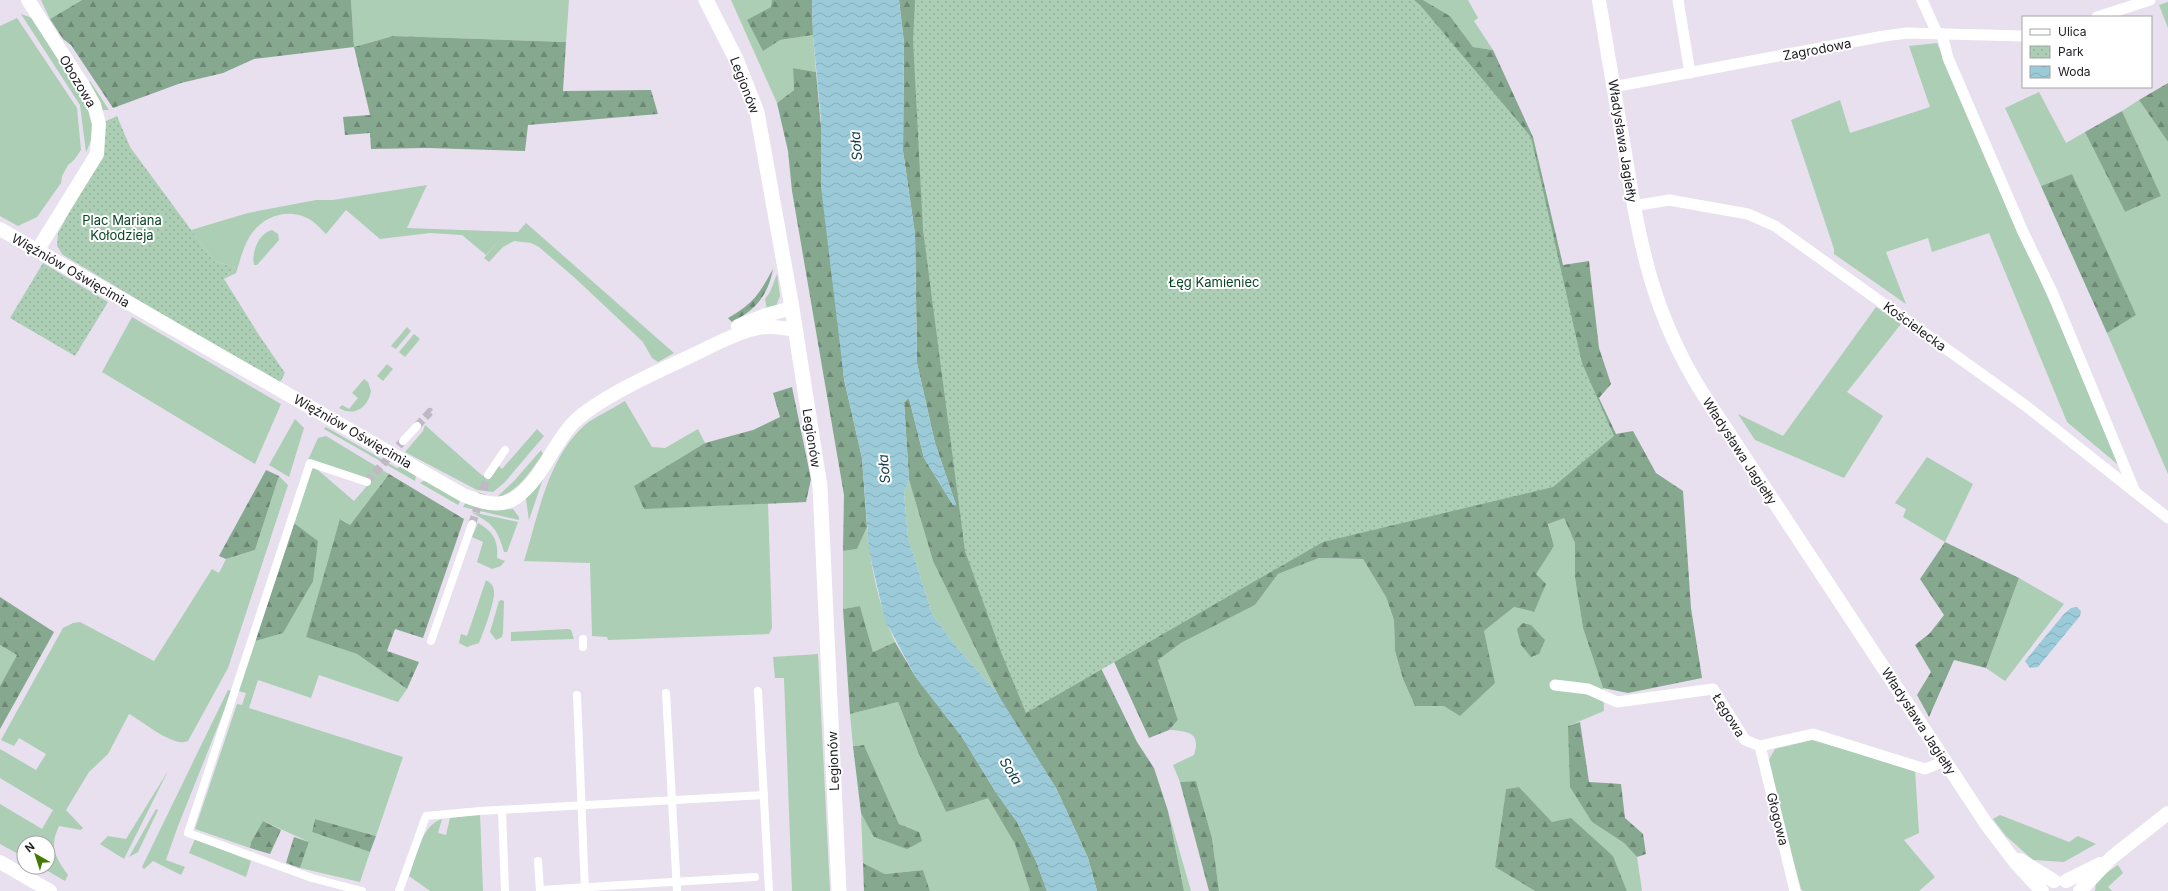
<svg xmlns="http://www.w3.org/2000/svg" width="2168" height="891" font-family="Inter,sans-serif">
	<defs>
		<pattern id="forest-firs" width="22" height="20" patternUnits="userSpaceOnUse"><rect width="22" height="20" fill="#85a88f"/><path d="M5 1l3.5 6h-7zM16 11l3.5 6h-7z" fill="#6c8874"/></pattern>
		<pattern id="park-dots" width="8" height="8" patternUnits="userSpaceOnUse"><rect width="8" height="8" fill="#abceb4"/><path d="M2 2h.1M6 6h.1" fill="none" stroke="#93b09a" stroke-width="1.8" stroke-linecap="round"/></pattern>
		<pattern id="water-waves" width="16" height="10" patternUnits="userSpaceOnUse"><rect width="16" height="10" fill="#9bcad8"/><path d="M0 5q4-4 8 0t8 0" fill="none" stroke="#85adb9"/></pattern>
	</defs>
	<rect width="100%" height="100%" fill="#e8e0ee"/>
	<g fill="#abceb4">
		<polygon points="41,0 82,0 50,19"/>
		<polygon points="351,0 569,0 566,42 393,36 354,47"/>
		<polygon points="731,0 772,0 772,7 780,40 813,35 816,72 793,68 794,90 777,103"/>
		<polygon points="1423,0 1468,0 1478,18 1474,21 1493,50 1473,47 1450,16"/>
		<polygon points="2168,2 2168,28 2159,5"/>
		<path d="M 21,14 L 32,18 C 47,41 87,92 92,116 C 94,129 92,141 86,152 L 80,105 Z"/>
		<polygon points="17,18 77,108 81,150 74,160 68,165 62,176 61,183 37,217 18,226 0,216 0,26"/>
		<polygon points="1937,43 2122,468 2067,422 1989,233 1932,252 1928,238 1886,252 1906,304 1834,254 1834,249 1791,120 1840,100 1850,133 1930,107 1909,46"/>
		<polygon points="90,81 109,110 102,110 89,83"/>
		<polygon points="2039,92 2066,143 2085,132 2125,212 2161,196 2122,111 2139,100 2168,142 2168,474 2107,333 2135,315 2072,174 2041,186 2005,108"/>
		<path d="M 427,185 L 407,228 L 518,232 L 526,223 L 674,353 L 658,362 L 652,358 L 643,342 L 575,278 L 539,247 L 531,243 L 514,241 L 503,247 L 489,262 L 484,258 L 501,238 L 486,255 L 462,235 L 430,233 L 380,239 L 346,210 L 326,234 C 320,228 314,221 307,218 C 286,208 262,217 250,236 C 243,247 240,261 236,273 L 224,279 L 235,267 L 214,261 L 191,230 L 248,213 L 316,200 L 333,200 Z"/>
		<path d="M 272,230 L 278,234 L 279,240 L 257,265 L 254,265 C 251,252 259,233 272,230 Z"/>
		<polygon points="777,274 780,296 776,306 767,310 765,299 770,292"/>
		<polygon points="1876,307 1901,324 1847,392 1883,416 1844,478 1755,440 1738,414 1783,436"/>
		<polygon points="132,317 281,404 255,464 102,372"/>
		<polygon points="407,327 411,331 396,349 391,346"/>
		<polygon points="414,334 420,339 405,357 399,352"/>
		<polygon points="387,364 393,369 383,381 377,376"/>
		<path d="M 364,379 L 368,382 L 371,391 C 368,408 354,417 339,408 L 342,405 L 349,409 L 358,398 L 352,393 Z"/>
		<path d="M 625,401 L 652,447 L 665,448 L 698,429 L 705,443 L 634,486 L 658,508 L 768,503 L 772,628 L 769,634 L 608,640 L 607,637 L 592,636 L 590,563 L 524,561 C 539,514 548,453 590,421 C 601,414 614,408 625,401 Z"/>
		<polygon points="295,419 304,428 289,477 269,465"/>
		<polygon points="425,425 485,478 497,464 502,469 537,429 544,436 504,483 493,492 477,490 405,452 423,431"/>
		<polygon points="326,427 397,468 402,466 416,475 415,481 324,429"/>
		<polygon points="326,436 389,474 350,525 341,519 306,637 357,654 407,689 398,702 319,675 311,698 258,680 249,708 403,757 376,836 315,819 312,832 370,852 360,882 300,868 309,842 263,821 251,842 250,848 195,829 237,704 242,705 246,693 238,691 255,641 318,541 294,523 312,465 354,501 372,480 308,460 318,438"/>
		<path d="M 541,450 L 543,454 C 529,473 519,491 496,498 L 514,481 Z"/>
		<polygon points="1927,457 1973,484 1945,542 1903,517 1906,509 1895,503"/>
		<polygon points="545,473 529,520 529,521 526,499"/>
		<path d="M 279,476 L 288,485 L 228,668 L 188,741 C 173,748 143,721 129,714 L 108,754 L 89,772 L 66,810 L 83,828 L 81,830 L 59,826 C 49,847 55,857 68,875 L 65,881 L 41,867 L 48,867 L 48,843 L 24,843 L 24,857 L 0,844 L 0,804 L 42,829 L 53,810 L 0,778 L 0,749 L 36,770 L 46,754 L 19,738 L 14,746 L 1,740 L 63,628 L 73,623 L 80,622 L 154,661 L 212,569 L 219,573 L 226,559 L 255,550 Z"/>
		<polygon points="425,480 461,500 458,505 420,483"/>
		<polygon points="909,480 933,561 997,693 955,645 932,614 908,538 904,493"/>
		<polygon points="466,502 489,510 513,509 519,517 519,520 463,507"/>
		<path d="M 471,512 L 518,522 L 507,552 L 504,552 C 497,527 492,524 471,512 Z"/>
		<path d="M 1564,518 L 1575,543 L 1575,578 L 1583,628 L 1603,688 L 1604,711 L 1568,726 L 1592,822 L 1624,843 L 1637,857 L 1642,891 L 1627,891 L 1613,856 L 1552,822 L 1519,787 L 1506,789 L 1495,867 L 1535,891 L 1219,891 L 1212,838 L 1196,781 L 1180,782 L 1173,765 L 1194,755 C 1201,733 1189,731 1169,730 L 1178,720 L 1158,660 L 1181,643 L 1255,605 L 1278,574 L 1319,558 L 1363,559 L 1386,597 L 1394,620 L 1395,651 L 1403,679 L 1415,706 L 1444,706 L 1494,683 L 1484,631 L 1514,607 L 1533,612 L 1535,574 L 1554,546 L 1548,523 Z"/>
		<path d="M 478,523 C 492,531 499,540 497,558 L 505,561 L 501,566 L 492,569 L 477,562 L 483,542 L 472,537 Z"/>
		<path d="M 867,527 C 870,566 879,607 895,642 L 873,652 L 860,606 L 843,609 L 843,551 L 857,549 Z"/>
		<polygon points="2019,578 2064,604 2005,681 1986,668"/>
		<path d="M 486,580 C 491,583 494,586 494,592 C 495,601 483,634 479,643 L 467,647 L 459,643 L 461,634 L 467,636 Z"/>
		<polygon points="501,600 504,601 503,633 502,637 496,640 490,632 499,601"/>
		<polygon points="568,629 571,630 574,639 511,641 511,632"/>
		<polygon points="0,645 17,655 0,686"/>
		<polygon points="818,654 830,891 792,891 784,678 775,678 773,657"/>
		<polygon points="228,690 232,691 178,826 166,860 185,867 181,875 153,861 144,869 142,867"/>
		<polygon points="898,702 918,752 946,812 988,797 1015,844 1030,891 930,891 923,870 885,874 863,863 861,813 875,838 919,832 899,824 864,745 853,746 850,714"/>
		<polygon points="1812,740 1915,770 1919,833 1904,840 1935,877 1919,891 1803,891 1801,889 1767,763 1775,749"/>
		<polygon points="168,771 124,859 100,844 108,836 126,839"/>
		<polygon points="156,809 158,810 138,852 129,857"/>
		<polygon points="1168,811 1191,891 1184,891"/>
		<path d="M 480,814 L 483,891 L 430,891 L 409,876 C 416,858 421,825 442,819 L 438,833 L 446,835 L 450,818 Z"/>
		<polygon points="2000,815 2069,842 2078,836 2096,844 2064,862 2033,860 2006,836 1993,819"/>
		<polygon points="195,839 251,861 246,877 189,853"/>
		<polygon points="2118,865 2123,873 2108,887 2112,891 2095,891 2096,880"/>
	</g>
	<g fill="url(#forest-firs)">
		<polygon points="82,0 351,0 354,47 393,36 566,42 563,91 651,90 658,114 528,125 525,151 427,148 371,149 370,133 345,135 343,117 370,115 354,47 254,59 223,73 181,83 113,108 71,45 63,39 50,19"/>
		<polygon points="772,0 812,0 813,35 780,40 763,51 747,20 771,7"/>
		<polygon points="899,0 1006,0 1097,660 1137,742 1154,768 1168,811 1184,891 1097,891 1088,858 1056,788 1002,703 933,561 909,480 904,402 909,398 924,458 953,505 956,505 935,443 917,363 915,234 903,151 904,43"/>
		<polygon points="1373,0 1423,0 1450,16 1473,47 1493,50 1533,137 1563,265 1589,261 1599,348 1611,384 1599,398 1616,434 1633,431 1656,473 1683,491 1691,608 1702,678 1628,693 1603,688 1583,628 1575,578 1575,543 1564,518 1548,524 1554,546 1536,574 1546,584 1534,612 1514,607 1484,631 1495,683 1460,716 1444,706 1415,706 1403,679 1395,651 1394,620 1386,597 1363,559 1319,558 1278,574 1255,605 1181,643 1158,660 1178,720 1169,730 1149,738 1110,653"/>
		<polygon points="793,68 816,72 844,379 862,458 867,527 857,549 843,551 844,495 792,191 788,151 777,103 794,90"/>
		<polygon points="2168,83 2168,142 2139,100"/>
		<polygon points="2122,111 2161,196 2125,212 2085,132"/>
		<polygon points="2072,174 2136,315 2107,333 2041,186"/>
		<path d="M 773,269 C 768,295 756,310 732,322 L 728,318 C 754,303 759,294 773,269 Z"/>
		<polygon points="792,387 811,479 806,502 644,509 634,486 705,443 753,430 780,417 773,393"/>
		<polygon points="266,470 279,476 255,550 226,559 219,556"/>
		<polygon points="389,474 464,519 423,638 395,629 387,651 419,662 407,689 357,654 306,637 340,519 350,525"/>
		<polygon points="294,523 318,541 313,581 283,633 255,641"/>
		<polygon points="1945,542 2019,578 1986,668 1954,660 1929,717 1917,695 1931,672 1915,645 1930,633 1944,615 1920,579"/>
		<polygon points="0,597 54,632 0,729 0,686 17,655 0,645"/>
		<polygon points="860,606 873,652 895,642 915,676 962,737 995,791 1017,822 1036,861 1047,891 1030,891 1015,844 988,798 946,812 918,752 898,702 850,714 843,609"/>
		<polygon points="1523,623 1531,625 1545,640 1539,654 1531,657 1521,645 1517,629"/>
		<polygon points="1580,722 1589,782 1621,784 1625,818 1643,834 1646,854 1637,857 1624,843 1592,822 1570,787 1568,726"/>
		<polygon points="864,745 899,824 919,832 922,841 907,849 874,837 861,813 853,746"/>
		<polygon points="1196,781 1212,838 1219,891 1209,891 1180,782"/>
		<polygon points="1519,787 1552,822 1571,818 1613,856 1627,891 1535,891 1495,867 1506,789"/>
		<polygon points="315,819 376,836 370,852 312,832"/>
		<polygon points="263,821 281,830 270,854 250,848 251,842"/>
		<polygon points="294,837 309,842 300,868 286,863"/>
		<polygon points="863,863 885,874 923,870 930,891 864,891"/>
	</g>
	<g fill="url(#park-dots)">
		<polygon points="915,0 1414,0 1420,5 1531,137 1582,363 1614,436 1553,487 1323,542 1026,713 1001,652 965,551 923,230 913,40"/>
		<polygon points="117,116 130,147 214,261 235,267 224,279 259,335 285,373 279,384 63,255 57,246 58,233 102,152 106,121"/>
		<polygon points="43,263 108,302 75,356 10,318"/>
	</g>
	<g fill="url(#water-waves)">
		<polygon points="812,0 899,0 904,43 903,151 915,234 917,363 935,443 956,505 953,505 924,458 909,398 904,402 909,480 904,493 908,538 932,614 955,645 997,693 1056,788 1088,858 1097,891 1047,891 1036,861 1017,822 995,791 962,737 915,676 885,620 869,551 862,458 844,379 821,187 821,119 813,35"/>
		<polygon points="2077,607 2081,611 2080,616 2038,667 2030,668 2025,661 2064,614 2071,608"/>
	</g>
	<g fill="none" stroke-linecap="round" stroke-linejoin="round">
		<g stroke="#c0b9c5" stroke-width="8" stroke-dasharray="8 4" stroke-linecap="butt">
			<polyline points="417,426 430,412 434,415"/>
			<polyline points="367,482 403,441"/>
			<polyline points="472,524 488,475"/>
		</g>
		<g stroke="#fff" stroke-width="8">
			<polyline points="403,441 417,426"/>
			<polyline points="488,475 505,450"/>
			<polyline points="583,639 583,647"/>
			<polyline points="431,641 472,524"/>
			<polyline points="758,691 769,891"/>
			<polyline points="666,693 677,891"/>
			<polyline points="577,695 585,891"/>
			<polyline points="502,810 505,891"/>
			<polyline points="538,861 540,891"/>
			<polyline points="540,890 755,877"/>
			<polyline points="362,891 312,878 188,833 310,463 367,482"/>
			<polyline points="399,891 426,816 480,811 764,795"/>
		</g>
		<g stroke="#fff" stroke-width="11">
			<polyline points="1678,0 1690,73"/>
			<polyline points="1922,0 1937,33"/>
			<polyline points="2097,17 2150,0"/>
			<polyline points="1942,34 1948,58 2023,232 2053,294 2135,492"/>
			<polyline points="1613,87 1884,36 1907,33 2023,36"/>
			<polyline points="1633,206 1669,200 1748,214 1775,226 2026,406 2168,518"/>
			<polyline points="1555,685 1588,689 1617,702 1713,689 1745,740 1760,746 1813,734 1925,769 1945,761"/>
			<polyline points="1760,746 1795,891"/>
		</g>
		<g stroke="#fff" stroke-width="14">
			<polyline points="28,0 84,87 94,105 99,124 97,154 37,251"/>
			<path d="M 1599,0 C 1607,49 1615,98 1624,147 C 1639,240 1651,312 1703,394 L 1987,825 L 2016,863 L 2042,891"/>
			<path d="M 0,229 L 463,495 C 478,501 499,509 515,498 C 542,480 552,445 574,422 C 601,396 661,370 695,354 C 714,345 733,334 754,329 C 767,325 782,328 796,330"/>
			<polyline points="738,326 766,315 792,308"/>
			<polyline points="2020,860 2054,881"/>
			<polyline points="0,862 50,891"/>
			<polyline points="2066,881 2100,864"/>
			<polyline points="2080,891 2111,858 2168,813"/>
		</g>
		<polyline stroke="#fff" stroke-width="15" points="706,0 736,59 757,112 792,308 820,487 839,891"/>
	</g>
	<g text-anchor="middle" stroke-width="4" stroke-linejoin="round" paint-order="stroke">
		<g font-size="13" fill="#1e1b20" stroke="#fff">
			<text transform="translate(1817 49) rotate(-11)" y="5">Zagrodowa</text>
			<text transform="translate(78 81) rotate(59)" y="5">Obozowa</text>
			<text transform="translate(745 85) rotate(69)" y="5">Legionów</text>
			<text transform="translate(1623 141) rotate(81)" y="5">Władysława Jagiełły</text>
			<text transform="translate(71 270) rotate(30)" y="5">Więźniów Oświęcimia</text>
			<text transform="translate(1915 326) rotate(36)" y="5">Kościelecka</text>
			<text transform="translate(353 431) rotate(30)" y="5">Więźniów Oświęcimia</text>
			<text transform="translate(812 438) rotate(81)" y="5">Legionów</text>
			<text transform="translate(1740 451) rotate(57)" y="5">Władysława Jagiełły</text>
			<text transform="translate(1729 715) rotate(58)" y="5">Łęgowa</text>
			<text transform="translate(1919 721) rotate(57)" y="5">Władysława Jagiełły</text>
			<text transform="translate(833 761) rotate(-92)" y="5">Legionów</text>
			<text transform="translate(1778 819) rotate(76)" y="5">Głogowa</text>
		</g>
		<g font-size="13" fill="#074524" stroke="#fff">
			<text x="122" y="225">Plac Mariana<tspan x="122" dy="15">Kołodzieja</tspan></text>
			<text x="1214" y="287">Łęg Kamieniec</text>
		</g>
		<g font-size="14" font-style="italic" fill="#123e48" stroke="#fff">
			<text transform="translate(856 146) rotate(-95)" y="5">Soła</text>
			<text transform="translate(884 469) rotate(-95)" y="5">Soła</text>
			<text transform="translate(1011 771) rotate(58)" y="5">Soła</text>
		</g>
	</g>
	<rect x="2022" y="16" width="130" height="72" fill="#ffffff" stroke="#a5a4a6"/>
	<rect x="2030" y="29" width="20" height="6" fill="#ffffff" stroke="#a5a4a6"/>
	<text x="2058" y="36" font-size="12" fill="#1e1b20">Ulica</text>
	<rect x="2030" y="46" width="20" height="12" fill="url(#park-dots)" stroke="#a5a4a6"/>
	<text x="2058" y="56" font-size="12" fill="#1e1b20">Park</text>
	<rect x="2030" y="66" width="20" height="12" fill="url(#water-waves)" stroke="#a5a4a6"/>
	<text x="2058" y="76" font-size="12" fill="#1e1b20">Woda</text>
	<g transform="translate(36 855) rotate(321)"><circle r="19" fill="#ffffff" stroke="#a5a4a6"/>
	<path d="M0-3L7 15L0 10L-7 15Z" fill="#447908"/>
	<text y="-6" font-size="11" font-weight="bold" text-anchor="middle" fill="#1e1b20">N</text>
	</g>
</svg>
